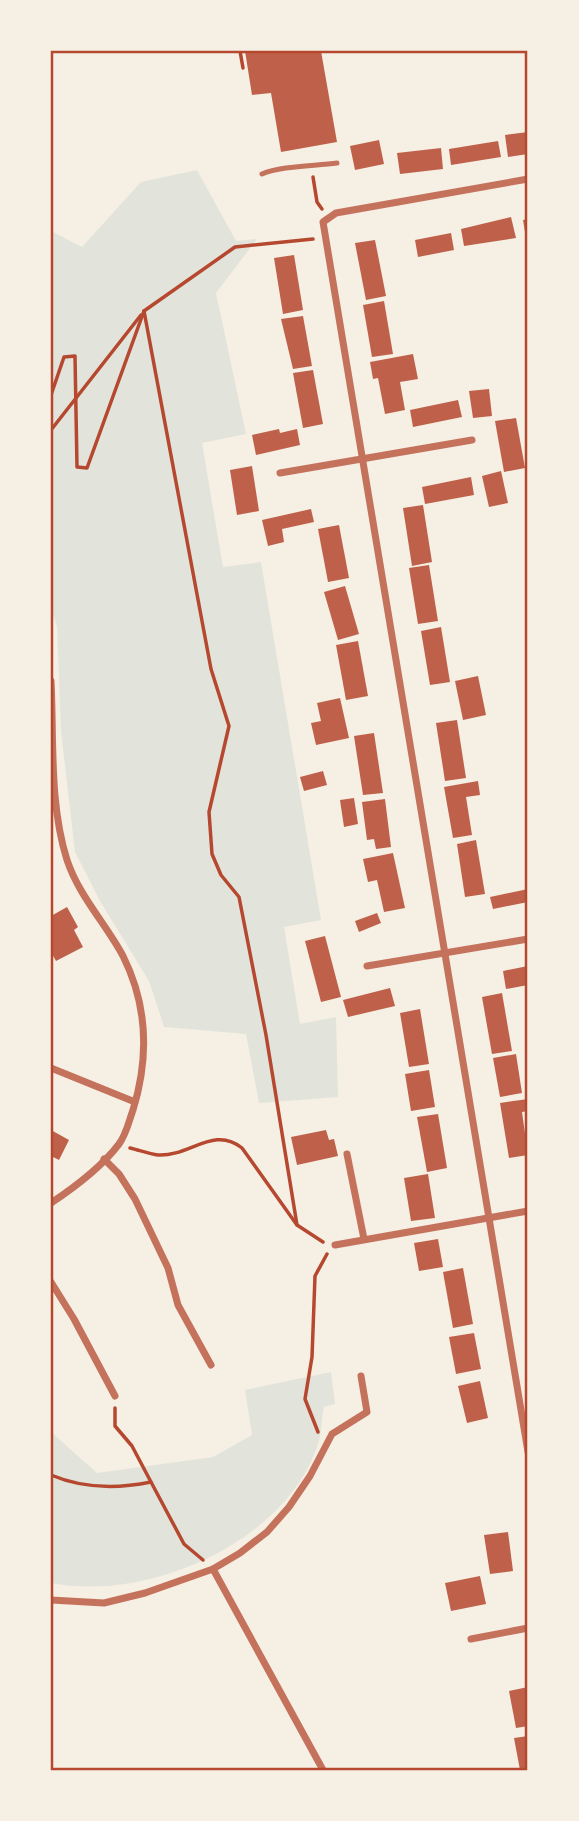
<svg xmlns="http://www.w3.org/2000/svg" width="579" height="1821" font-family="'Source Sans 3',sans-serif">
	<rect width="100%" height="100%" fill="#f6efe4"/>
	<g fill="#e2e4dc">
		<polygon points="197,170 236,241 257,239 216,293 246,434 202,443 223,567 261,562 321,920 284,927 300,1024 336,1017 338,1097 259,1103 246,1034 164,1027 149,981 100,901 75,852 61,731 57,627 51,607 51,231 82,247 141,182"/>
		<path d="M 331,1372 L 335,1404 L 324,1407 C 321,1419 322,1433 318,1444 C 286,1543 147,1602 51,1583 L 51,1432 L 97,1473 L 213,1457 L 252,1435 L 245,1390 Z"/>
	</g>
	<g fill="#bf614a">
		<polygon points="245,51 321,51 337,142 281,152 271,93 252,95"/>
		<polygon points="528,132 528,154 508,157 505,135"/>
		<polygon points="379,140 384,164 355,170 350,146"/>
		<polygon points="498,141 501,157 451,165 449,149"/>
		<polygon points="441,148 443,169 400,174 397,153"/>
		<polygon points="511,217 516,238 464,246 461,229"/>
		<polygon points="528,219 528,244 527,244 523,220"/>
		<polygon points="451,233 454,250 418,257 415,240"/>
		<polygon points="375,240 386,296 366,300 355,243"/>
		<polygon points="294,255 303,310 283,314 274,258"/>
		<polygon points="384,301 393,354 372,357 363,305"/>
		<polygon points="303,316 312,366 293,369 281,319"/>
		<polygon points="413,354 418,379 400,382 405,410 385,414 378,378 373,379 370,362"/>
		<polygon points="313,370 323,424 303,428 293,373"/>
		<polygon points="489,389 492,416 473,418 469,391"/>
		<polygon points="458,400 462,417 413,427 410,410"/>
		<polygon points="516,418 525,468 504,472 495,421"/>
		<polygon points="279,429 280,433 297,429 300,445 256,455 252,435"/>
		<polygon points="252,466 259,511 237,515 230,470"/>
		<polygon points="501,471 508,503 489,507 482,476"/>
		<polygon points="471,477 474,495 425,504 422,487"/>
		<polygon points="423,505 432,562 412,566 403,508"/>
		<polygon points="311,509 314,522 282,529 284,542 268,546 262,520"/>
		<polygon points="339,525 349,578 328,582 318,529"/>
		<polygon points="429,565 438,621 418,624 409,568"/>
		<polygon points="345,586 359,634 338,640 324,592"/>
		<polygon points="441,627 450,682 430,685 421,631"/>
		<polygon points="358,641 368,696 346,700 336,645"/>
		<polygon points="478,676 486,715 463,720 455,681"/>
		<polygon points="340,698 349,738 316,745 311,723 321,721 317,703"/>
		<polygon points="457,720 466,778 445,781 436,723"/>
		<polygon points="374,733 383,793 363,795 354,736"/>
		<polygon points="323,771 327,785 304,791 300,777"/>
		<polygon points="478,781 480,795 466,797 472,835 453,838 444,787"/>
		<polygon points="354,798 358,824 344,827 340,800"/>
		<polygon points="385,799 391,847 376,849 374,839 367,840 362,802"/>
		<polygon points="476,840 485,894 465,897 457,844"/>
		<polygon points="393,853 405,908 384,912 377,880 368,882 363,859"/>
		<polygon points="528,889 528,902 493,909 490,897"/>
		<polygon points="67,907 78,927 74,930 83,947 56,961 51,952 51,916"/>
		<polygon points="377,913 381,923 359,932 355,921"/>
		<polygon points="325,936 341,997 321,1002 305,941"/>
		<polygon points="528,966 528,985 506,989 503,971"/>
		<polygon points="390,988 395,1006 348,1017 343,1000"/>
		<polygon points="502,993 512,1051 492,1054 482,997"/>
		<polygon points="420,1009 429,1064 409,1067 400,1013"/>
		<polygon points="516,1054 522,1093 500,1097 493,1058"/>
		<polygon points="429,1070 435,1107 411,1111 405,1074"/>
		<polygon points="528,1099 528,1111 522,1112 528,1155 509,1158 500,1103"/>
		<polygon points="438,1114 447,1168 427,1172 417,1117"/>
		<polygon points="51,1130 69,1140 59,1160 51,1156"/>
		<polygon points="326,1130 329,1140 334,1139 338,1156 297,1165 291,1137"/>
		<polygon points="428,1174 435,1218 411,1221 404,1178"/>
		<polygon points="438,1239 443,1267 419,1271 414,1243"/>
		<polygon points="463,1268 473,1324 453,1328 443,1272"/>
		<polygon points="474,1333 481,1369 456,1374 449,1337"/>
		<polygon points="480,1381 488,1418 467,1423 458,1386"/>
		<polygon points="508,1532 513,1571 490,1574 484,1535"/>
		<polygon points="480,1576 486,1604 451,1611 445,1583"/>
		<polygon points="528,1687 528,1726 516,1728 509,1691"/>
		<polygon points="528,1736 528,1770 520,1770 514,1738"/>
	</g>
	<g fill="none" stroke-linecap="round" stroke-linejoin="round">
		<g stroke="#b5482f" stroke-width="3.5">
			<polyline points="240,51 243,68"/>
			<polyline points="313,177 317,202 322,209"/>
			<polyline points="144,311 211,669 229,726 209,812 212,854 221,875 239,897 266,1035 297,1225"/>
			<polyline points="51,395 64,357 75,356 77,467 87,468 144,311 235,247 313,239"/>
			<polyline points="51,430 141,315"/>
			<path d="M 130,1148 C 139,1150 149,1154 158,1155 C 189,1157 214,1125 242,1148 L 297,1225 L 323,1242"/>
			<polyline points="115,1408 115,1426 132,1446 151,1482"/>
			<polyline points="318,1432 305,1399 312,1357 315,1276 327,1254"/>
			<path d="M 51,1475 C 84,1489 117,1489 151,1482 L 184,1544 L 203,1560"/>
		</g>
		<path stroke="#c5725c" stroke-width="5" d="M 262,174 C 280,166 314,166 337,163"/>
		<g stroke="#c5725c" stroke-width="7">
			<polyline points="528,179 336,213 323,222 528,1452"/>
			<polyline points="280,473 472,440"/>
			<path d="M 51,681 C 54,739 49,803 67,860 C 79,896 106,924 123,956 C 148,1006 149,1058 133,1110 C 129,1121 126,1135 119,1144 C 101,1168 75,1187 51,1203"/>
			<polyline points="367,966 528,939"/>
			<polyline points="51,1068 135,1102"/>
			<polyline points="347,1154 364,1239"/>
			<polyline points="104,1159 119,1174 135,1199 168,1268 178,1305 211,1365"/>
			<polyline points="335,1245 528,1211"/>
			<polyline points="51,1282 74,1319 115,1396"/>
			<polyline points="213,1569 323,1770"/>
			<polyline points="51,1600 104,1603 145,1593 213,1569 240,1553 267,1532 289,1507 310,1476 332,1434 367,1412 361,1376"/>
			<polyline points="471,1639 528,1628"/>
		</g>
	</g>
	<rect width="579" height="1821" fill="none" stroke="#f6efe4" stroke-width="105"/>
	<rect x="52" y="52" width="474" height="1717" fill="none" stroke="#b5482f" stroke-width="2.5"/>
</svg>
